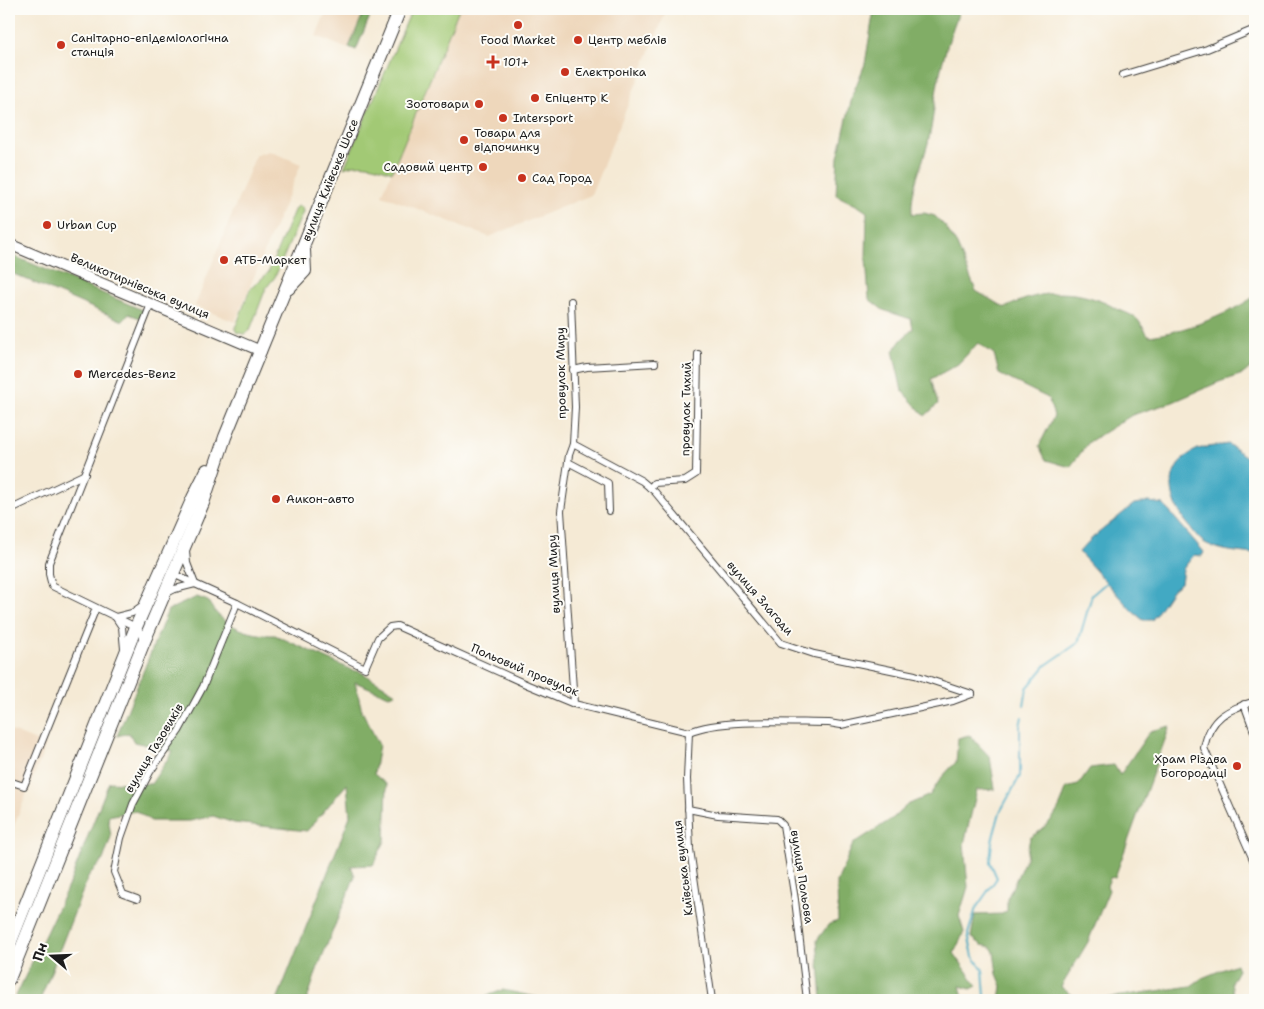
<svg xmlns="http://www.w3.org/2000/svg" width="1264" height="1009" font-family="'Shantell Sans',sans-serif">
	<rect width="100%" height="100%" fill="#fdfcf7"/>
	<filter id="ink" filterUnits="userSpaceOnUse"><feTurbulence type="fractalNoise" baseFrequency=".02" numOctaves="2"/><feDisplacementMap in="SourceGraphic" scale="10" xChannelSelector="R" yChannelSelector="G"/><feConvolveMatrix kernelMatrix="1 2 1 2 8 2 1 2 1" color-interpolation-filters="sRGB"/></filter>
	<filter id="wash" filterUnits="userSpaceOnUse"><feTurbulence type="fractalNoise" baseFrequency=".0096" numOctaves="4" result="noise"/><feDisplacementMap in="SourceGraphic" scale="20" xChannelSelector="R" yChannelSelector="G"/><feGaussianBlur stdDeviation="1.12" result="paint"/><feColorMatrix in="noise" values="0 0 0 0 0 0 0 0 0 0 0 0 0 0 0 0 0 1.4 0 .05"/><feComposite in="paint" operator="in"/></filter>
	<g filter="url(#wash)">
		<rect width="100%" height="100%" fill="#f5ead5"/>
		<g fill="#eed7bb">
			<polygon points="327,9 364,9 348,49 316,36"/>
			<polygon points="459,9 667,9 591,195 489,237 382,195"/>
			<polygon points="269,151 301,164 235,322 195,306 256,155"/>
			<polygon points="9,730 46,745 9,838"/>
		</g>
		<g fill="#a2c974" stroke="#5f7248">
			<path d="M 412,9 L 459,9 L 392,172 C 375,166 361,161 344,168 Z"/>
			<polygon points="297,206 302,207 303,212 275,277 266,288 250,330 245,334 237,333 235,329 250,289 268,273 295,208"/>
		</g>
		<g fill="#81ad66" stroke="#4e6441">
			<polygon points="365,9 373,9 356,50 349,47"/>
			<path d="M 874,9 L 960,9 C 951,32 943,57 938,82 C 934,103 933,123 928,143 C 922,166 910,190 912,214 L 924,213 L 935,216 L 945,226 L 957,245 L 976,291 L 1005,308 C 1043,288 1080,288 1117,309 C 1124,312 1133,315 1138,320 C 1142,325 1145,331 1149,336 C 1182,332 1229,315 1255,296 L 1255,364 L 1243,374 L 1219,382 L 1173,402 L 1132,415 L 1089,442 L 1070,467 L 1046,460 L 1039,446 L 1054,416 L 1048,398 L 999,374 L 994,354 L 978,343 L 958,364 L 931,379 L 938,404 L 925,416 L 902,391 L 893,351 L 902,339 L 913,329 L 911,319 L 883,310 L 869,299 L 866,258 L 867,212 L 858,206 L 836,195 L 838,157 L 853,93 L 865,64 Z"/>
			<polygon points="9,254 145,311 142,319 129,314 123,321 9,272"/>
			<path d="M 197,597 L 208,601 C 220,625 249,636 275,635 L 354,671 L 359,671 L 396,693 L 389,696 L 355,682 L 362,711 L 379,745 L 374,774 L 387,785 L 385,841 L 373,865 L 351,866 L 355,876 L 318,967 L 307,1000 L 277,1000 L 350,816 L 347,784 L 307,831 L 234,823 L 213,816 L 190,821 L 151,821 L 136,811 L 108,816 L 111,837 L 103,860 L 89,875 L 40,1000 L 14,1000 L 70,882 L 109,782 L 151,784 L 173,751 L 134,742 L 129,733 L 117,736 L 168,610 Z"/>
			<path d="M 1170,726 L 1115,877 L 1110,878 L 1107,886 L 1109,890 L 1088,942 L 1061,987 L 1078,1000 L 1000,1000 L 1002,986 L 997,974 L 994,952 L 991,947 L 982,945 L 971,937 L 975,915 L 1002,914 L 1007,911 L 1007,899 L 1026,858 L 1030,838 C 1050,825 1060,812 1066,788 L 1078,785 L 1090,768 L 1114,765 L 1120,775 L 1150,731 Z"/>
			<polygon points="969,735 990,757 995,789 977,790 964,844 968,887 959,916 964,932 954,953 977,986 971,989 960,986 964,1000 822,1000 817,940 829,924 838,921 837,882 853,844 893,818 907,805 930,795 941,778 956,762 958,738"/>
			<polygon points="1236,964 1238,970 1231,983 1234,999 1231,1000 1093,1000 1191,986 1202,978"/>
			<polygon points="503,990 550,1000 476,1000"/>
		</g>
		<g fill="#43a9c3" stroke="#306270">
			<path d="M 1228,444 L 1255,463 L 1255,554 C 1239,552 1223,552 1207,544 C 1198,540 1193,530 1186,522 C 1166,496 1165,464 1198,449 C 1207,446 1219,446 1228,444 Z"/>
			<polygon points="1149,502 1163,504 1204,552 1202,556 1194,555 1183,569 1181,583 1173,589 1152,620 1143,620 1132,611 1079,552 1091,539 1134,504"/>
		</g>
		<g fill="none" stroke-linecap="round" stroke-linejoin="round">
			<g stroke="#43a9c3" stroke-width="2">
				<polyline points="1024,706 1027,688 1046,665 1078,643 1092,595 1107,582"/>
				<polyline points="984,1000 985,996 983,970 973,956 968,934 976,908 997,878 990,862 992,841 1000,812 1020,776 1020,726 1022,717"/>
			</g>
		</g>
	</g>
	<g filter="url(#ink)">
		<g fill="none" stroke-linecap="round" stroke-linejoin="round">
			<g stroke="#3d3b38" stroke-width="8">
				<g id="street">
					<polyline points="1122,75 1207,49 1255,29"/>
					<polyline points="571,301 575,407 573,444 569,455 561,511 574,704"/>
					<polyline points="573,370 587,367 655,363"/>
					<polyline points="573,444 642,481 655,492 781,643 814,654 915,675 972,694"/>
					<polyline points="568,462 608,483 609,511"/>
					<polyline points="650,488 654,483 685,481 696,474 698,354"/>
					<polyline points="9,510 85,474"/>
					<path d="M 173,574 L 237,603 L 365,668 L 378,638 L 390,627 L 397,626 L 528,685 L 574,704 L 689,732 C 723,718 790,723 829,723 L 841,725 L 953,701 L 972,694"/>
					<polyline points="167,593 175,589 195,584 187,563 186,550"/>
					<polyline points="116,617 132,613 143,605"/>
					<polyline points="116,618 122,627 124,649"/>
					<polyline points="143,642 141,633 136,627 52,586 49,574 49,563 151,304"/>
					<path d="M 1255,701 C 1228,710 1210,716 1204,748 L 1255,864"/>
					<polyline points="1244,704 1255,734"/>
					<polyline points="689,732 687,779 690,849 712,1000"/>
					<polyline points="9,781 24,786 96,608"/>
					<polyline points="688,809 718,815 777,819 783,825 795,900 807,1000"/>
					<polyline points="137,899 123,894 114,872 121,838 133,804 150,772 179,731 203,687 237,603"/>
				</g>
			</g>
			<g stroke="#3d3b38" stroke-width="12">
				<polyline id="primary" points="9,244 261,351"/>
			</g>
			<g stroke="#3d3b38" stroke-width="14">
				<g id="highway">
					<polyline points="288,289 305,271 304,250"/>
					<polyline points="9,946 136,627 193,498 207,470"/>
					<polyline points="9,979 143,644 203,503 225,437 400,9"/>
				</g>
			</g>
			<use href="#street" stroke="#fff" stroke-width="6"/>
			<use href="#primary" stroke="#fff" stroke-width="10"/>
			<use href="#highway" stroke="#fff" stroke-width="12"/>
		</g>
	</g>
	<g fill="#c8321e" stroke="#fdfcf7" stroke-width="2">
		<circle cx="518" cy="25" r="5"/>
		<circle cx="578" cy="40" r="5"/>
		<circle cx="61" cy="45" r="5"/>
		<path d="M490.5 54.5h5v5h5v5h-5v5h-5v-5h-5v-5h5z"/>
		<circle cx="565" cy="72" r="5"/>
		<circle cx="535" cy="98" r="5"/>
		<circle cx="479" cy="104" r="5"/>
		<circle cx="503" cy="118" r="5"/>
		<circle cx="464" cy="140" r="5"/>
		<circle cx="483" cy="167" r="5"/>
		<circle cx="522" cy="178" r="5"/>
		<circle cx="47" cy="225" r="5"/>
		<circle cx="224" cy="260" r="5"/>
		<circle cx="78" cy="374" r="5"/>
		<circle cx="276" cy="499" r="5"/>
		<circle cx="1237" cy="766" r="5"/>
	</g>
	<g text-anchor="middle" stroke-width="4" stroke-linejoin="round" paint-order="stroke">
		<g font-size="12" fill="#1c1c1c" stroke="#fdfcf7" text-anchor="start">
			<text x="71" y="42">Санітарно-епідеміологічна<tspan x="71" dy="14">станція</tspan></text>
			<text x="518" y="44" text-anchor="middle">Food Market</text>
			<text x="588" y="44">Центр меблів</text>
			<text x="503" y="66">101+</text>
			<text x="575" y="76">Електроніка</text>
			<text x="545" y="102">Епіцентр К</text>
			<text x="469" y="108" text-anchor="end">Зоотовари</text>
			<text x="513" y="122">Intersport</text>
			<text x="474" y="137">Товари для<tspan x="474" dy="14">відпочинку</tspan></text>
			<text x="473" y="171" text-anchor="end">Садовий центр</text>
			<text x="532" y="182">Сад Город</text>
			<text x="57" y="229">Urban Cup</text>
			<text x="234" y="264">АТБ-Маркет</text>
			<text x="88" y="378">Mercedes-Benz</text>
			<text x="286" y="503">Аикон-авто</text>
			<text x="1227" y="763" text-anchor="end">Храм Різдва<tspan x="1227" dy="14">Богородиці</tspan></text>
		</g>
		<g font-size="12" fill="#1c1c1c" stroke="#fdfcf7">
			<text transform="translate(330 180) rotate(-68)" y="4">вулиця Київське Шосе</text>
			<text transform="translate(140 286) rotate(23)" y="4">Великотирнівська вулиця</text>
			<text transform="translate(561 373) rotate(-91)" y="4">провулок Миру</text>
			<text transform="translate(686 409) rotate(-89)" y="4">провулок Тихий</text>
			<text transform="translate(554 574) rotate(-93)" y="4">вулиця Миру</text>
			<text transform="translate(760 598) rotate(49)" y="4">вулиця Злагоди</text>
			<text transform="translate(525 670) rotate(23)" y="4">Польовий провулок</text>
			<text transform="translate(154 748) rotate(-59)" y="4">вулиця Газовиків</text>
			<text transform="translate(683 868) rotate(-97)" y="4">Київська вулиця</text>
			<text transform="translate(802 877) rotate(81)" y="4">вулиця Польова</text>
		</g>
	</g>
	<rect width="1264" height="1009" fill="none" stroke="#fdfcf7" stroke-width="30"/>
	<g transform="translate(52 956) rotate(289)" stroke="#fdfcf7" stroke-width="4" paint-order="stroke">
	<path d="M0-4L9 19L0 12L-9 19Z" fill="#1c1c1c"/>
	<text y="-8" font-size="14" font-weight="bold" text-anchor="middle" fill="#1c1c1c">Пн</text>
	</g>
</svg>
